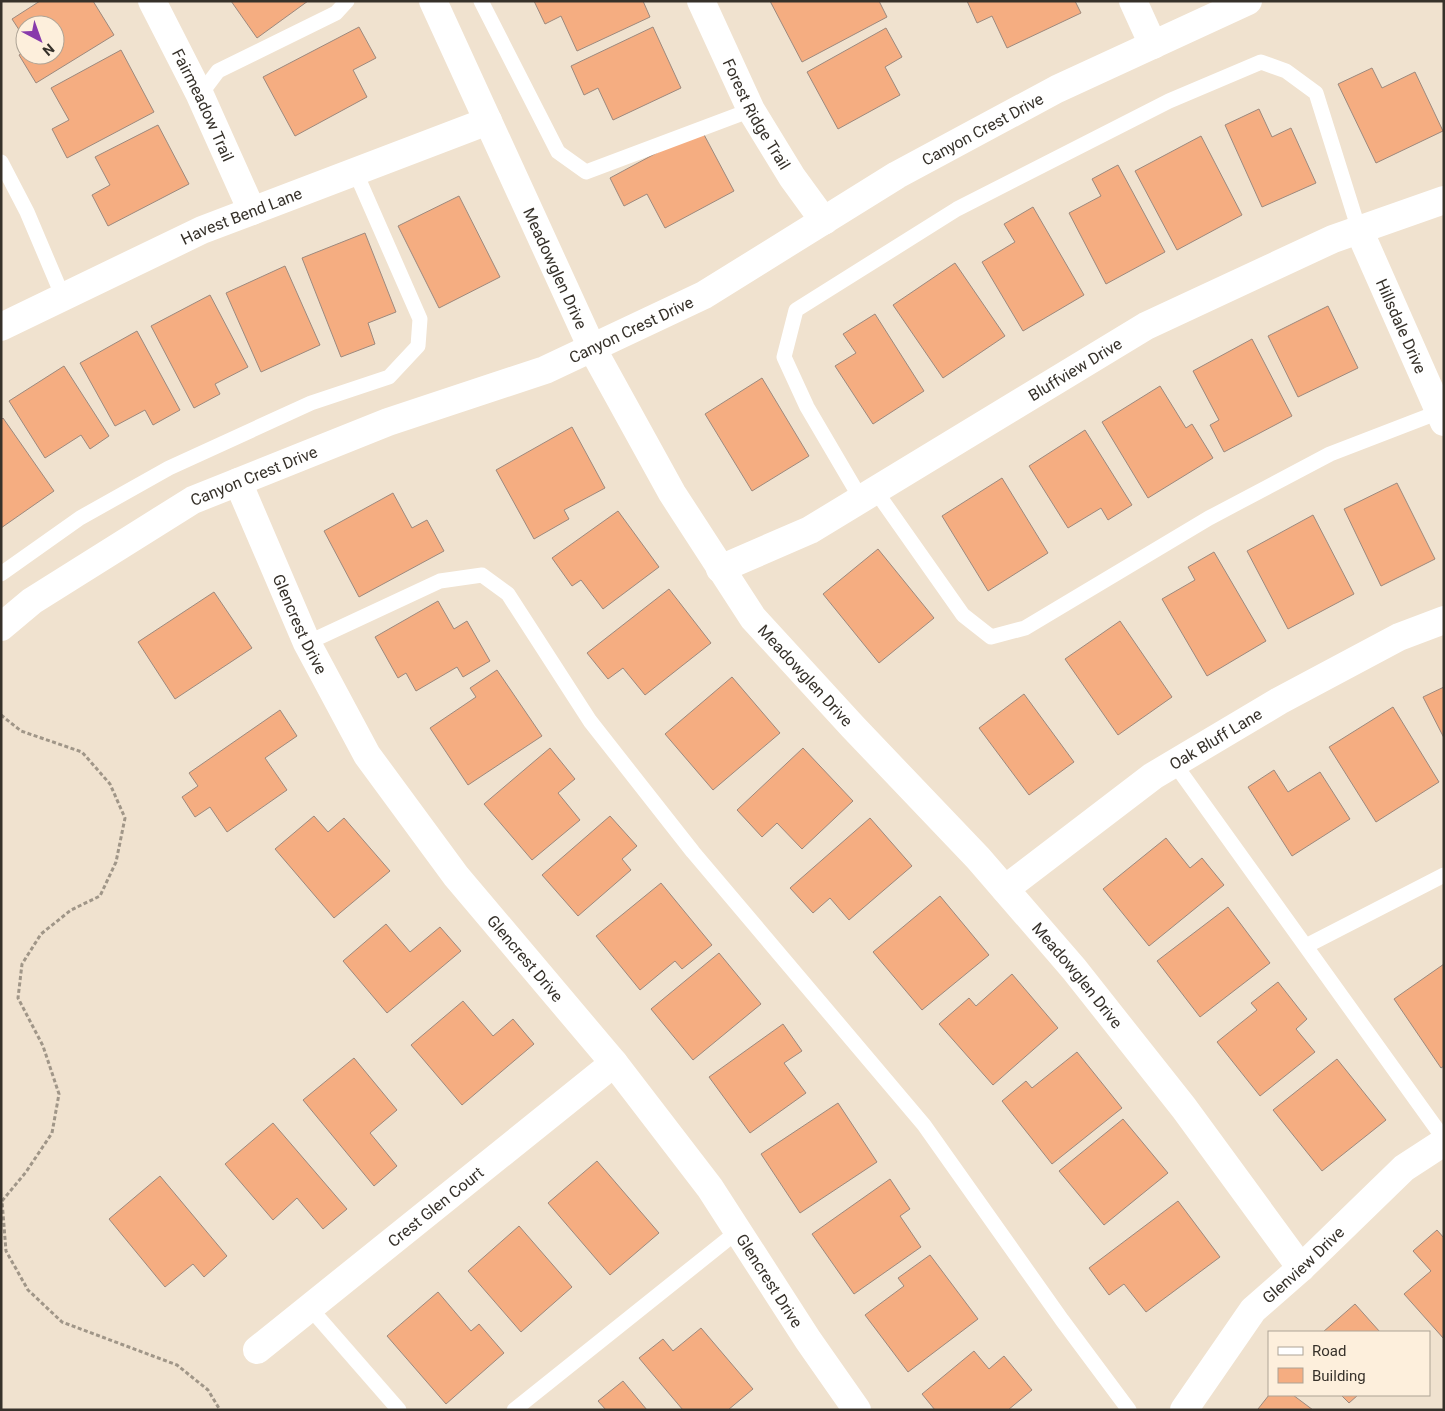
<svg xmlns="http://www.w3.org/2000/svg" width="1445" height="1411" font-family="Roboto,sans-serif">
	<rect width="100%" height="100%" fill="#f0e2cf"/>
	<g fill="#f5ad81" stroke="#9d897d">
		<polygon points="40,1 93,1 114,35 36,83 19,55 25,51 25,55 55,55 55,25 25,25 25,39 12,19"/>
		<polygon points="231,1 308,1 257,38"/>
		<polygon points="534,1 643,1 650,17 577,51 561,16 545,24"/>
		<polygon points="770,1 879,1 887,17 802,62"/>
		<polygon points="967,1 1075,1 1081,13 1007,48 992,16 977,23"/>
		<polygon points="359,27 376,58 353,70 367,97 295,136 263,77"/>
		<polygon points="653,27 681,88 613,120 598,88 584,95 571,66"/>
		<polygon points="886,28 902,57 885,67 900,95 838,129 807,72"/>
		<polygon points="121,50 154,112 67,158 52,129 69,120 51,88"/>
		<polygon points="1372,68 1382,88 1415,72 1443,131 1376,163 1338,84"/>
		<polygon points="1259,109 1272,137 1291,128 1316,183 1262,207 1225,125"/>
		<polygon points="158,125 189,184 108,226 92,195 110,185 95,157"/>
		<polygon points="701,129 734,191 665,228 647,194 624,206 610,178"/>
		<polygon points="1201,136 1242,215 1177,250 1135,171"/>
		<polygon points="1118,165 1165,252 1106,284 1069,213 1101,196 1092,179"/>
		<polygon points="459,196 500,277 439,308 398,226"/>
		<polygon points="1033,207 1084,295 1023,331 982,262 1015,242 1004,224"/>
		<polygon points="365,233 396,312 368,323 375,344 341,357 302,258"/>
		<polygon points="955,263 1005,336 943,378 893,305"/>
		<polygon points="285,266 320,345 261,372 226,293"/>
		<polygon points="210,295 248,367 215,384 220,394 194,408 151,326"/>
		<polygon points="1328,306 1358,368 1298,397 1268,336"/>
		<polygon points="875,314 924,391 873,424 835,366 856,353 843,334"/>
		<polygon points="137,331 180,410 153,425 145,410 115,426 80,363"/>
		<polygon points="1252,339 1292,416 1224,452 1210,425 1219,420 1193,371"/>
		<polygon points="64,366 109,436 90,449 81,435 45,458 9,401"/>
		<polygon points="762,378 809,456 752,491 705,414"/>
		<polygon points="1160,386 1186,428 1192,424 1213,458 1148,498 1102,422"/>
		<polygon points="3,418 54,491 1,528 1,420"/>
		<polygon points="572,427 605,488 564,510 569,519 534,539 496,470"/>
		<polygon points="1085,430 1132,505 1108,520 1101,508 1068,528 1029,466"/>
		<polygon points="1002,478 1048,553 988,591 942,516"/>
		<polygon points="1397,483 1435,559 1381,586 1344,509"/>
		<polygon points="393,493 412,528 427,520 444,551 359,597 324,531"/>
		<polygon points="618,511 659,567 603,609 581,580 572,586 552,558"/>
		<polygon points="1313,515 1354,594 1288,629 1247,551"/>
		<polygon points="878,549 934,618 879,663 823,594"/>
		<polygon points="1214,552 1266,641 1207,676 1162,599 1195,580 1188,567"/>
		<polygon points="669,589 711,643 645,695 623,668 608,679 587,653"/>
		<polygon points="214,592 252,648 175,699 138,642"/>
		<polygon points="438,601 454,629 467,621 490,661 463,677 457,667 416,691 406,673 398,678 375,637"/>
		<polygon points="1120,621 1172,697 1118,735 1065,659"/>
		<polygon points="497,670 542,736 468,785 430,728 476,697 470,688"/>
		<polygon points="732,677 780,733 713,790 665,734"/>
		<polygon points="1444,687 1444,738 1423,697"/>
		<polygon points="1024,694 1074,762 1029,795 979,728"/>
		<polygon points="1393,707 1439,782 1376,822 1329,747"/>
		<polygon points="280,710 297,736 265,758 287,790 227,832 210,807 195,817 182,797 198,786 189,773"/>
		<polygon points="550,748 575,779 558,793 580,820 532,860 484,804"/>
		<polygon points="803,748 853,801 802,849 777,823 762,837 737,810"/>
		<polygon points="1274,770 1288,792 1320,772 1350,819 1292,856 1248,787"/>
		<polygon points="314,816 328,832 344,818 390,871 334,918 275,849"/>
		<polygon points="610,816 637,846 622,859 631,870 578,916 542,875"/>
		<polygon points="870,818 912,866 849,920 830,898 813,913 790,888"/>
		<polygon points="1166,838 1190,868 1202,858 1224,885 1149,946 1103,889"/>
		<polygon points="661,883 712,945 682,969 675,961 640,990 596,936"/>
		<polygon points="940,896 989,955 922,1010 873,952"/>
		<polygon points="1228,907 1270,963 1200,1017 1157,961"/>
		<polygon points="386,924 410,952 440,927 461,951 387,1013 343,961"/>
		<polygon points="719,953 761,1004 693,1060 651,1009"/>
		<polygon points="1444,964 1444,1066 1441,1068 1394,999"/>
		<polygon points="1012,974 1058,1028 993,1085 939,1024 969,998 976,1006"/>
		<polygon points="1278,982 1307,1019 1296,1029 1315,1052 1260,1096 1217,1042 1257,1010 1251,1003"/>
		<polygon points="463,1001 493,1036 513,1019 534,1044 462,1105 411,1045"/>
		<polygon points="783,1024 802,1051 784,1063 806,1093 750,1133 709,1077"/>
		<polygon points="1077,1052 1122,1108 1052,1164 1002,1101 1026,1081 1032,1088"/>
		<polygon points="354,1058 397,1110 370,1133 397,1166 374,1186 303,1100"/>
		<polygon points="1337,1059 1386,1120 1322,1171 1273,1110"/>
		<polygon points="838,1103 877,1162 800,1213 761,1154"/>
		<polygon points="1123,1119 1168,1173 1104,1225 1059,1171"/>
		<polygon points="273,1123 347,1209 323,1229 297,1198 273,1220 225,1164"/>
		<polygon points="597,1161 659,1233 610,1275 548,1203"/>
		<polygon points="160,1176 227,1256 204,1277 193,1264 165,1287 109,1219"/>
		<polygon points="890,1179 910,1209 900,1216 921,1247 854,1294 812,1234"/>
		<polygon points="1178,1201 1220,1257 1146,1312 1124,1284 1109,1295 1089,1268"/>
		<polygon points="519,1226 572,1287 521,1332 468,1271"/>
		<polygon points="1437,1230 1444,1238 1444,1339 1404,1294 1431,1271 1413,1251"/>
		<polygon points="930,1255 978,1319 908,1372 865,1315 904,1286 898,1278"/>
		<polygon points="438,1292 471,1331 479,1324 504,1353 446,1404 387,1336"/>
		<polygon points="1355,1304 1380,1332 1323,1332"/>
		<polygon points="701,1328 753,1389 728,1410 683,1410 639,1358 663,1339 673,1351"/>
		<polygon points="974,1351 989,1369 1004,1356 1032,1390 1008,1410 935,1410 922,1394"/>
		<polygon points="623,1381 647,1410 606,1410 598,1401"/>
		<polygon points="1269,1395 1293,1395 1313,1410 1260,1410 1258,1409"/>
		<polygon points="1341,1395 1358,1395 1349,1403"/>
	</g>
	<g fill="none" stroke-linecap="round" stroke-linejoin="round">
		<polyline stroke="#a09688" stroke-width="3" stroke-dasharray="4 2.5" stroke-linecap="butt" points="1,715 21,731 82,752 110,784 125,818 116,862 100,896 71,910 41,934 22,964 18,998 43,1046 59,1094 52,1133 26,1172 2,1201 6,1251 28,1290 62,1322 177,1365 208,1390 220,1410"/>
		<g stroke="#fff" stroke-width="15">
			<polyline points="481,1 558,152 586,172 751,110"/>
			<polyline points="200,95 218,71 336,13 347,1"/>
			<polyline points="1,162 27,212 63,297"/>
			<polyline points="875,490 963,615 991,637 1025,628 1209,518 1330,454 1439,412"/>
			<polyline points="861,499 807,407 784,357 796,310 957,209 1169,101 1261,62 1286,71 1316,93 1359,230"/>
			<polyline points="1,574 80,518 169,468 311,403 389,377 418,346 420,319 355,171"/>
			<polyline points="307,643 440,581 482,575 508,594 590,721 693,852 924,1125 1062,1320 1129,1410"/>
			<polyline points="1174,763 1444,1139"/>
			<polyline points="1306,946 1444,875"/>
			<polyline points="310,1308 399,1410"/>
			<polyline points="514,1410 738,1231"/>
		</g>
		<g stroke="#fff" stroke-width="28">
			<path id="s1" d="M 152,1 L 200,95 L 252,211"/>
			<path id="s2" d="M 433,1 L 592,348 L 672,493 L 753,618 L 853,727 L 978,858 L 1074,969 L 1184,1108 L 1301,1268"/>
			<path id="s3" d="M 701,1 L 751,110 L 792,177 L 824,221"/>
			<polyline points="1133,1 1153,45"/>
			<path id="s4" d="M 1359,230 L 1444,422"/>
			<path id="s5" d="M 1,327 L 202,230 L 488,121"/>
			<path id="s6" d="M 238,482 L 307,643 L 367,755 L 456,876 L 614,1063 L 710,1188 L 808,1340 L 857,1410"/>
			<path id="s7" d="M 720,569 L 810,530 L 1146,326 L 1333,239 L 1444,200"/>
			<path id="s8" d="M 1005,889 L 1153,776 L 1279,701 L 1399,637 L 1444,620"/>
			<path id="s9" d="M 257,1350 L 614,1063"/>
			<path id="s10" d="M 1184,1410 L 1253,1310 L 1301,1268 L 1404,1168 L 1444,1142"/>
		</g>
		<path stroke="#fff" stroke-width="28" id="s11" d="M 1,627 L 32,601 L 193,500 L 388,422 L 545,370 L 704,295 L 897,175 L 1057,89 L 1248,1"/>
	</g>
	<g text-anchor="middle" stroke-width="5" stroke-linejoin="round" paint-order="stroke">
		<g font-size="16" fill="#36312a" stroke="#fdefdc">
			<text dy="6" stroke="none"><textPath href="#s1" startOffset="116">Fairmeadow Trail</textPath></text>
			<text dy="6" stroke="none"><textPath href="#s3" startOffset="126">Forest Ridge Trail</textPath></text>
			<text dy="6" stroke="none"><textPath href="#s11" startOffset="1106">Canyon Crest Drive</textPath></text>
			<text dy="6" stroke="none"><textPath href="#s5" startOffset="265">Havest Bend Lane</textPath></text>
			<text dy="6" stroke="none"><textPath href="#s2" startOffset="294">Meadowglen Drive</textPath></text>
			<text dy="6" stroke="none"><textPath href="#s4" startOffset="105">Hillsdale Drive</textPath></text>
			<text dy="6" stroke="none"><textPath href="#s11" startOffset="701">Canyon Crest Drive</textPath></text>
			<text dy="6" stroke="none"><textPath href="#s7" startOffset="408">Bluffview Drive</textPath></text>
			<text dy="6" stroke="none"><textPath href="#s11" startOffset="296">Canyon Crest Drive</textPath></text>
			<text dy="6" stroke="none"><textPath href="#s6" startOffset="155">Glencrest Drive</textPath></text>
			<text dy="6" stroke="none"><textPath href="#s2" startOffset="774">Meadowglen Drive</textPath></text>
			<text dy="6" stroke="none"><textPath href="#s8" startOffset="259">Oak Bluff Lane</textPath></text>
			<text dy="6" stroke="none"><textPath href="#s6" startOffset="560">Glencrest Drive</textPath></text>
			<text dy="6" stroke="none"><textPath href="#s2" startOffset="1179">Meadowglen Drive</textPath></text>
			<text dy="6" stroke="none"><textPath href="#s9" startOffset="229">Crest Glen Court</textPath></text>
			<text dy="6" stroke="none"><textPath href="#s10" startOffset="189">Glenview Drive</textPath></text>
			<text dy="6" stroke="none"><textPath href="#s6" startOffset="965">Glencrest Drive</textPath></text>
		</g>
	</g>
	<rect width="1445" height="1411" fill="none" stroke="#36312a" stroke-width="5"/>
	<rect x="1268" y="1331" width="162" height="65" fill="#fdefdc" stroke="#ada395"/>
	<rect x="1278" y="1347" width="25" height="8" fill="#ffffff" stroke="#ada395"/>
	<text x="1312" y="1356" font-size="15" fill="#36312a">Road</text>
	<rect x="1278" y="1368" width="25" height="15" fill="#f5ad81" stroke="#ada395"/>
	<text x="1312" y="1381" font-size="15" fill="#36312a">Building</text>
	<g transform="translate(40 40) rotate(139)"><circle r="24" fill="#fdefdc" stroke="#ada395"/>
	<path d="M0-4L9 19L0 12L-9 19Z" fill="#883aab"/>
	<text y="-8" font-size="14" font-weight="bold" text-anchor="middle" fill="#36312a">N</text>
	</g>
</svg>
